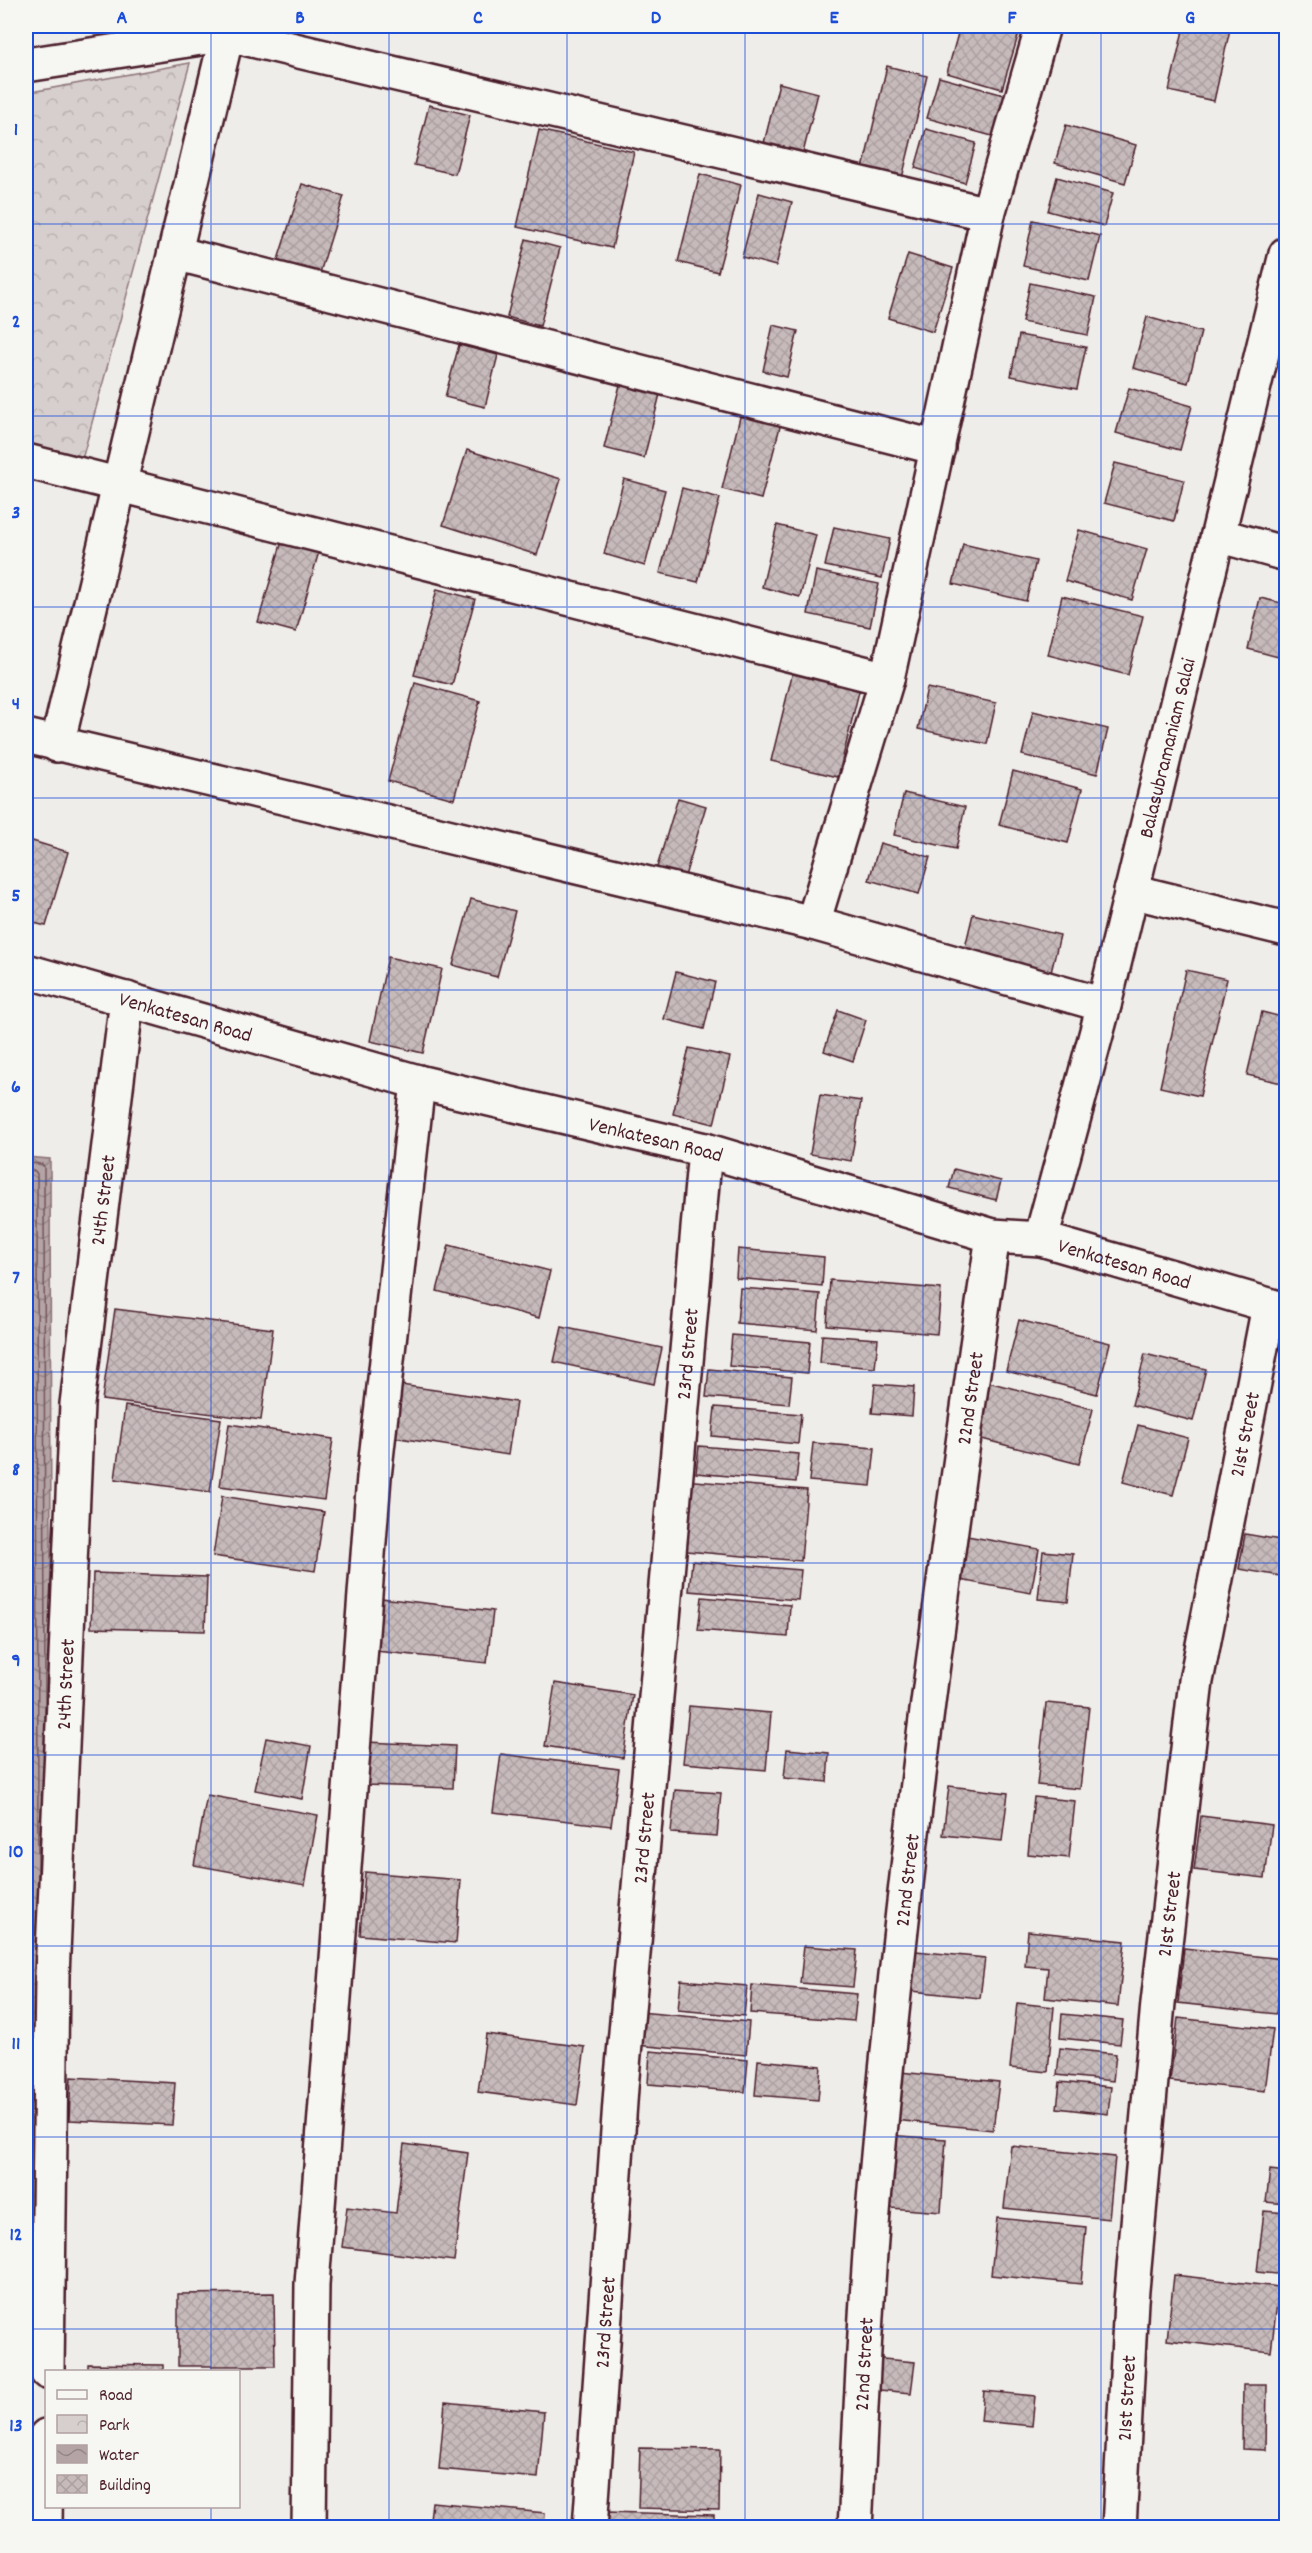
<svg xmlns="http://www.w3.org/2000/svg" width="1312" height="2553" font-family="Dekko,sans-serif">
	<defs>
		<pattern id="park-crowns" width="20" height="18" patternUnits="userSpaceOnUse" patternTransform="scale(1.5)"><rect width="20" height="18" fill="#d7cfce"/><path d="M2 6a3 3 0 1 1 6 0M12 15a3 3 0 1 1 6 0" fill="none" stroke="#bab1b1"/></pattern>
		<pattern id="water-waves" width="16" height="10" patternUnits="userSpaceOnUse" patternTransform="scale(1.5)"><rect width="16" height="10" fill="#b4a4a5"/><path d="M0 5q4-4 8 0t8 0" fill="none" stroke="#948587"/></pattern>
		<pattern id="building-cross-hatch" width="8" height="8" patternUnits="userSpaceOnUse" patternTransform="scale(1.5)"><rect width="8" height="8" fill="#c6babb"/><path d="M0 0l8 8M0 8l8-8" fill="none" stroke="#ac9fa1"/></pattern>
	</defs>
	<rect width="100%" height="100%" fill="#efedea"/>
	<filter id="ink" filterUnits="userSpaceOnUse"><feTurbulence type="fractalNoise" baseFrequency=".0167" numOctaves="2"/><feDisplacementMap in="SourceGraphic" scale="12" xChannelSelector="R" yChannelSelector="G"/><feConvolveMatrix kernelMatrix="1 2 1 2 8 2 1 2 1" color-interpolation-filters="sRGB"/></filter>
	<g filter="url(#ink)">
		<polygon fill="url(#park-crowns)" stroke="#90777c" stroke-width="1.5" points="190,63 81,463 26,449 26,93"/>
		<polygon fill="url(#water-waves)" stroke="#8a6f74" stroke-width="1.5" points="26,1157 50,1159 52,1976 26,2263"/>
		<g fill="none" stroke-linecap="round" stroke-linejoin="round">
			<g stroke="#74545c" stroke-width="1.5">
				<polyline points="26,1163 42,1164 44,1167 45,1717"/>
				<polyline points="26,1170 35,1171 37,1174 38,1882"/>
				<polyline points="26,1179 28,1182 29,1975 26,2016"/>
				<polyline points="26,2115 33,2030"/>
				<polyline points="26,2197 32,2125"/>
			</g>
		</g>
		<g fill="url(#building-cross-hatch)" stroke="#4a1f2b" stroke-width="1.5">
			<polygon points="960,26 1021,26 1002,89 947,73"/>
			<polygon points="1184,26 1212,26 1230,29 1214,101 1169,91"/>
			<polygon points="887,66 927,76 902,178 863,169"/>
			<polygon points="939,77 1015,98 1003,139 927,118"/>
			<polygon points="779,83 818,93 803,153 764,143"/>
			<polygon points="429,105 470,115 455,174 414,165"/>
			<polygon points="1066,125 1136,145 1125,183 1055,163"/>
			<polygon points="926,129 976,143 965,183 915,168"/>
			<polygon points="539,130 634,152 612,248 517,227"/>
			<polygon points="700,174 741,185 718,272 678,262"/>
			<polygon points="1057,177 1113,193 1104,226 1048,211"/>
			<polygon points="302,184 344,196 319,276 277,263"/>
			<polygon points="759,193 792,202 776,266 742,257"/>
			<polygon points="1033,220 1100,236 1089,281 1023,266"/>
			<polygon points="526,239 560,248 540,326 507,317"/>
			<polygon points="908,254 953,268 933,332 888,318"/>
			<polygon points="1030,283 1096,297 1088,335 1022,322"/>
			<polygon points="1147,317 1201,332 1188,383 1133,368"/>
			<polygon points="773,325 798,331 787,377 763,371"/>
			<polygon points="1019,335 1086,347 1077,389 1011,376"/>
			<polygon points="459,345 498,355 485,407 445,397"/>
			<polygon points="620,385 660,394 644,458 604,448"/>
			<polygon points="1129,388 1192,406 1180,450 1116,433"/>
			<polygon points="742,409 782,419 761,499 722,489"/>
			<polygon points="467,450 561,479 537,555 443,525"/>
			<polygon points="1115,463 1184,480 1174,521 1104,503"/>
			<polygon points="624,479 665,490 645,566 604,554"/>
			<polygon points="682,488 720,498 698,582 660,573"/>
			<polygon points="777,525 816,535 800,597 762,587"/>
			<polygon points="834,527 890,539 882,578 825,566"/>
			<polygon points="1079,530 1147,549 1132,600 1065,581"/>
			<polygon points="285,531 322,541 296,632 258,622"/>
			<polygon points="963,544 1036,561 1026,601 953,584"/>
			<polygon points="816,571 879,584 870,627 808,614"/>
			<polygon points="437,589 475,599 452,685 414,675"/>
			<polygon points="1062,596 1143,616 1128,675 1048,655"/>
			<polygon points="1260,598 1286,604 1286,659 1248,649"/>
			<polygon points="795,663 862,679 838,777 771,761"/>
			<polygon points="415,683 480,701 454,799 388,781"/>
			<polygon points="927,688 996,703 987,744 918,729"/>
			<polygon points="1033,711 1108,729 1097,774 1022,755"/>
			<polygon points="1013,771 1082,789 1068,843 999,825"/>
			<polygon points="904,793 965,807 956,849 894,835"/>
			<polygon points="678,798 706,806 682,886 654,877"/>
			<polygon points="26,839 68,852 46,926 26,921"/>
			<polygon points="880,843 930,857 919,894 869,880"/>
			<polygon points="471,899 515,911 497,977 453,965"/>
			<polygon points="973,914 1060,935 1048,985 961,964"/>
			<polygon points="388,957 442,969 423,1053 370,1041"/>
			<polygon points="1186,970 1227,979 1200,1096 1160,1087"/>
			<polygon points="676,972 715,982 704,1029 664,1019"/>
			<polygon points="838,1010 866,1020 853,1061 824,1051"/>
			<polygon points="1262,1012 1286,1018 1286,1084 1247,1075"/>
			<polygon points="689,1048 730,1057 714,1124 673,1114"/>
			<polygon points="820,1095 861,1101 851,1161 810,1154"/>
			<polygon points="954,1169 1001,1181 996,1200 949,1188"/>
			<polygon points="449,1245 550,1271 539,1318 437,1291"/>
			<polygon points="738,1249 824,1257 822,1286 736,1278"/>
			<polygon points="830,1280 941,1289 937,1334 827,1325"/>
			<polygon points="740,1288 820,1294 817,1330 737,1323"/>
			<polygon points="115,1309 273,1329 261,1420 102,1400"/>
			<polygon points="1019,1320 1110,1343 1097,1394 1006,1371"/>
			<polygon points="562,1327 662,1348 654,1384 554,1362"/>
			<polygon points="732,1335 810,1342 807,1373 729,1366"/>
			<polygon points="822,1335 878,1339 875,1368 820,1363"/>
			<polygon points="1145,1354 1206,1369 1193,1421 1132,1405"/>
			<polygon points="709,1369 792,1377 789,1404 706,1397"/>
			<polygon points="988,1382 1093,1409 1079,1464 974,1437"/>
			<polygon points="875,1384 914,1387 912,1416 872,1413"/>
			<polygon points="401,1385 516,1402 508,1455 393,1437"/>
			<polygon points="125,1406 221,1419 210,1492 115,1479"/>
			<polygon points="715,1407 801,1414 798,1444 712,1436"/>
			<polygon points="229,1424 333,1439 324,1500 220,1486"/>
			<polygon points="1138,1425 1188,1438 1173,1495 1123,1482"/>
			<polygon points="813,1443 875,1448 871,1486 809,1481"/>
			<polygon points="699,1446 799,1454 796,1482 696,1473"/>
			<polygon points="682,1480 807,1490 801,1561 675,1550"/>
			<polygon points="222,1496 324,1512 315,1571 213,1556"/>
			<polygon points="1245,1534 1286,1541 1286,1577 1239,1569"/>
			<polygon points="962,1535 1039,1549 1031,1593 954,1579"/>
			<polygon points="1043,1551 1073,1554 1068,1602 1038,1599"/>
			<polygon points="692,1561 801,1570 798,1600 689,1591"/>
			<polygon points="93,1573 207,1577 205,1631 91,1628"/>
			<polygon points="702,1597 790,1605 788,1637 698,1630"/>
			<polygon points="381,1598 493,1611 487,1663 376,1651"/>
			<polygon points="555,1683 633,1695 623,1758 545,1746"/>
			<polygon points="1046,1703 1089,1707 1080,1789 1037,1785"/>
			<polygon points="689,1706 771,1713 766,1770 683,1763"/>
			<polygon points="266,1738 311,1746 302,1799 255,1790"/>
			<polygon points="366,1742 455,1746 453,1788 365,1785"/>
			<polygon points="787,1749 829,1753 827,1782 784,1778"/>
			<polygon points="501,1754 619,1769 611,1826 493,1812"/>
			<polygon points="949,1786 1008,1793 1002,1841 943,1835"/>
			<polygon points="675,1790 721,1793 717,1836 671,1833"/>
			<polygon points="207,1795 318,1815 305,1885 194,1865"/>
			<polygon points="1034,1797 1075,1801 1069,1858 1028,1854"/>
			<polygon points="1201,1816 1272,1825 1265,1878 1194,1870"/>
			<polygon points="365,1872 461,1880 456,1943 360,1935"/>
			<polygon points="1028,1931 1125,1941 1118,2006 1045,1998 1048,1968 1025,1966"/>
			<polygon points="804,1946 857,1950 853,1987 800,1983"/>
			<polygon points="1184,1948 1283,1959 1276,2014 1178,2003"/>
			<polygon points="916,1951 985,1958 980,1998 912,1991"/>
			<polygon points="681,1980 747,1986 744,2016 678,2010"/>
			<polygon points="752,1985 857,1994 854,2021 750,2013"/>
			<polygon points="1017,2003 1054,2007 1048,2072 1010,2068"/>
			<polygon points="639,2012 749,2022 746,2055 636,2045"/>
			<polygon points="1062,2014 1123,2020 1120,2044 1060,2038"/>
			<polygon points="1178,2018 1273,2029 1265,2091 1170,2081"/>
			<polygon points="486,2034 585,2047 577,2105 478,2092"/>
			<polygon points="1060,2048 1116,2054 1113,2081 1057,2075"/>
			<polygon points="650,2051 748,2060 745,2092 648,2084"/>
			<polygon points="758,2060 821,2066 818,2100 755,2095"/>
			<polygon points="900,2072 999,2082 993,2130 894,2120"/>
			<polygon points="71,2077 175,2083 172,2125 69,2120"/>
			<polygon points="1060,2082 1111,2087 1108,2114 1057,2108"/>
			<polygon points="884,2135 946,2139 941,2212 878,2207"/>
			<polygon points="404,2144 468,2153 454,2261 342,2247 347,2207 396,2213"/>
			<polygon points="1011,2146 1115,2157 1109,2219 1004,2208"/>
			<polygon points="1270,2170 1286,2172 1286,2204 1266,2202"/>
			<polygon points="1264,2211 1286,2213 1286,2275 1257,2272"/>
			<polygon points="997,2218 1086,2227 1081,2284 991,2275"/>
			<polygon points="1174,2275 1279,2287 1271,2352 1167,2340"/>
			<polygon points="274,2293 275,2366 178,2366 178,2294"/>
			<polygon points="872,2358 915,2362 911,2393 869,2389"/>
			<polygon points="88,2364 163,2365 163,2372 88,2372"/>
			<polygon points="1243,2385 1267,2385 1266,2450 1242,2449"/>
			<polygon points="984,2391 1035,2396 1032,2426 981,2421"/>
			<polygon points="445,2402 544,2412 538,2478 439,2469"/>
			<polygon points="640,2448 720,2449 719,2510 638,2508"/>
			<polygon points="432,2502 545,2513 544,2528 429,2528"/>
			<polygon points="607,2512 714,2515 714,2528 607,2528"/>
		</g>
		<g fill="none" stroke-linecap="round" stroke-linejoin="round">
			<g stroke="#4a1f2b" stroke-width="38">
				<g id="street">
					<polyline points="26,65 227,34 988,214"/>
					<polyline points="175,253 938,448"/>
					<polyline points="26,461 887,679"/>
					<polyline points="1218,535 1286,554"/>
					<polyline points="26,736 813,923 1104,1005"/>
					<polyline points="57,745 229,26"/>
					<polyline points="1131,891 1286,929"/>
					<polyline points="813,923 887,679 988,214 1043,26"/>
					<path id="s1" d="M 1041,1239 L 1104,1005 L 1286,254"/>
					<path id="s2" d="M 47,2372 L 52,1976 L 77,1404 L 127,999"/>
					<polyline points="45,2528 46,2436"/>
					<polyline points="309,2528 312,2284 374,1477 418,1082"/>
					<path id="s3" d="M 590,2528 L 621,2088 L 705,1150"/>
					<path id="s4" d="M 855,2528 C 861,2415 865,2301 875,2189 C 903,1870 946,1553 993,1236"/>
					<path id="s5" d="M 1119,2528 L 1131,2301 L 1158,2003 L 1196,1681 L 1269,1306"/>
				</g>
			</g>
			<g stroke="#4a1f2b" stroke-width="38">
				<g id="secondary">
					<path id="s6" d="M 26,971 L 418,1082 L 705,1150 L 993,1236 L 1041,1239 L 1286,1310"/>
				</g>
			</g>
			<use href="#street" stroke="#f6f6f2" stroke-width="33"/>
			<use href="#secondary" stroke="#f6f6f2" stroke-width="33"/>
		</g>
	</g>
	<path fill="none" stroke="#1d4ed8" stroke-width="1.5" stroke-opacity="0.55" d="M 211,26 L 211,2372M 389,26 L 389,2528M 567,26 L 567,2528M 745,26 L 745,2528M 923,26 L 923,2528M 1101,26 L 1101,2528M 26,224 L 1286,224M 26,416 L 1286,416M 26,607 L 1286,607M 26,798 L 1286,798M 26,990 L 1286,990M 26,1181 L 1286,1181M 26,1372 L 1286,1372M 26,1563 L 1286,1563M 26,1755 L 1286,1755M 26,1946 L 1286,1946M 26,2137 L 1286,2137M 26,2329 L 1286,2329M 211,2506 L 211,2528"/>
	<g text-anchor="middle" stroke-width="4.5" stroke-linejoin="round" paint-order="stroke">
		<g font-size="21" fill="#4a1f2b" stroke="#f6f6f2">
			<text dy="7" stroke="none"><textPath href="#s1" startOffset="507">Balasubramaniam Salai</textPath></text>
			<text dy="7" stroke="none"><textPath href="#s6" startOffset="166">Venkatesan Road</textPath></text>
			<text dy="7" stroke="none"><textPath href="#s6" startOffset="652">Venkatesan Road</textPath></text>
			<text dy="7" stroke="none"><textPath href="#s2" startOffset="1174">24th Street</textPath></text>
			<text dy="7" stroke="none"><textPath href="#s6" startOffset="1138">Venkatesan Road</textPath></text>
			<text dy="7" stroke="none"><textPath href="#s3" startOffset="1178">23rd Street</textPath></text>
			<text dy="7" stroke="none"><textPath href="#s4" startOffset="1136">22nd Street</textPath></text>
			<text dy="7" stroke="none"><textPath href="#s5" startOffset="1102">21st Street</textPath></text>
			<text dy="7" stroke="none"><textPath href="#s2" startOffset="688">24th Street</textPath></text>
			<text dy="7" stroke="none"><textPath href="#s3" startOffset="692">23rd Street</textPath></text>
			<text dy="7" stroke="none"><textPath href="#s4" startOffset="650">22nd Street</textPath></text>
			<text dy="7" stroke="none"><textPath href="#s5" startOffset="616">21st Street</textPath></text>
			<text dy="7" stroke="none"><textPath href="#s3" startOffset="206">23rd Street</textPath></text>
			<text dy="7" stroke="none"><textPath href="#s4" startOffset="164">22nd Street</textPath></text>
			<text dy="7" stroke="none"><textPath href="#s5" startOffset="130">21st Street</textPath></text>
		</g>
	</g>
	<rect width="1312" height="2553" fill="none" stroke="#f6f6f2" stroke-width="66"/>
	<rect x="45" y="2370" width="195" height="138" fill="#f6f6f2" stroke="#b1a0a2" stroke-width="1.5"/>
	<rect x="57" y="2390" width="30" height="9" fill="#f6f6f2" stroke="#b1a0a2" stroke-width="1.5"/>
	<text x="99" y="2400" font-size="18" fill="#4a1f2b">Road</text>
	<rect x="57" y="2415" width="30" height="18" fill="url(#park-crowns)" stroke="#b1a0a2" stroke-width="1.5"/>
	<text x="99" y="2430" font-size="18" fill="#4a1f2b">Park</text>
	<rect x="57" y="2445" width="30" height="18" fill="url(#water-waves)" stroke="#b1a0a2" stroke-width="1.5"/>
	<text x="99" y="2460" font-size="18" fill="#4a1f2b">Water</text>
	<rect x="57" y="2475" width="30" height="18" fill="url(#building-cross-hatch)" stroke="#b1a0a2" stroke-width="1.5"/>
	<text x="99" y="2490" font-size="18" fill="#4a1f2b">Building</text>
	<rect x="33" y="33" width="1246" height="2487" fill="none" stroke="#1d4ed8" stroke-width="2"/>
	<g font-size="20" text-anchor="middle" font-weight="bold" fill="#1d4ed8">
		<text x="122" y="23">A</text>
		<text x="300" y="23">B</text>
		<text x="478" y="23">C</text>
		<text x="656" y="23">D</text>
		<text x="834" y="23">E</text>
		<text x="1012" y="23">F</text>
		<text x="1190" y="23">G</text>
		<text x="16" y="135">1</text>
		<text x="16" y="327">2</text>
		<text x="16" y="518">3</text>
		<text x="16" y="709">4</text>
		<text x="16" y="901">5</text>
		<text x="16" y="1092">6</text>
		<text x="16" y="1283">7</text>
		<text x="16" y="1475">8</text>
		<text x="16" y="1666">9</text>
		<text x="16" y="1857">10</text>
		<text x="16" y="2049">11</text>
		<text x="16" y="2240">12</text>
		<text x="16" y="2431">13</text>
	</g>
</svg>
